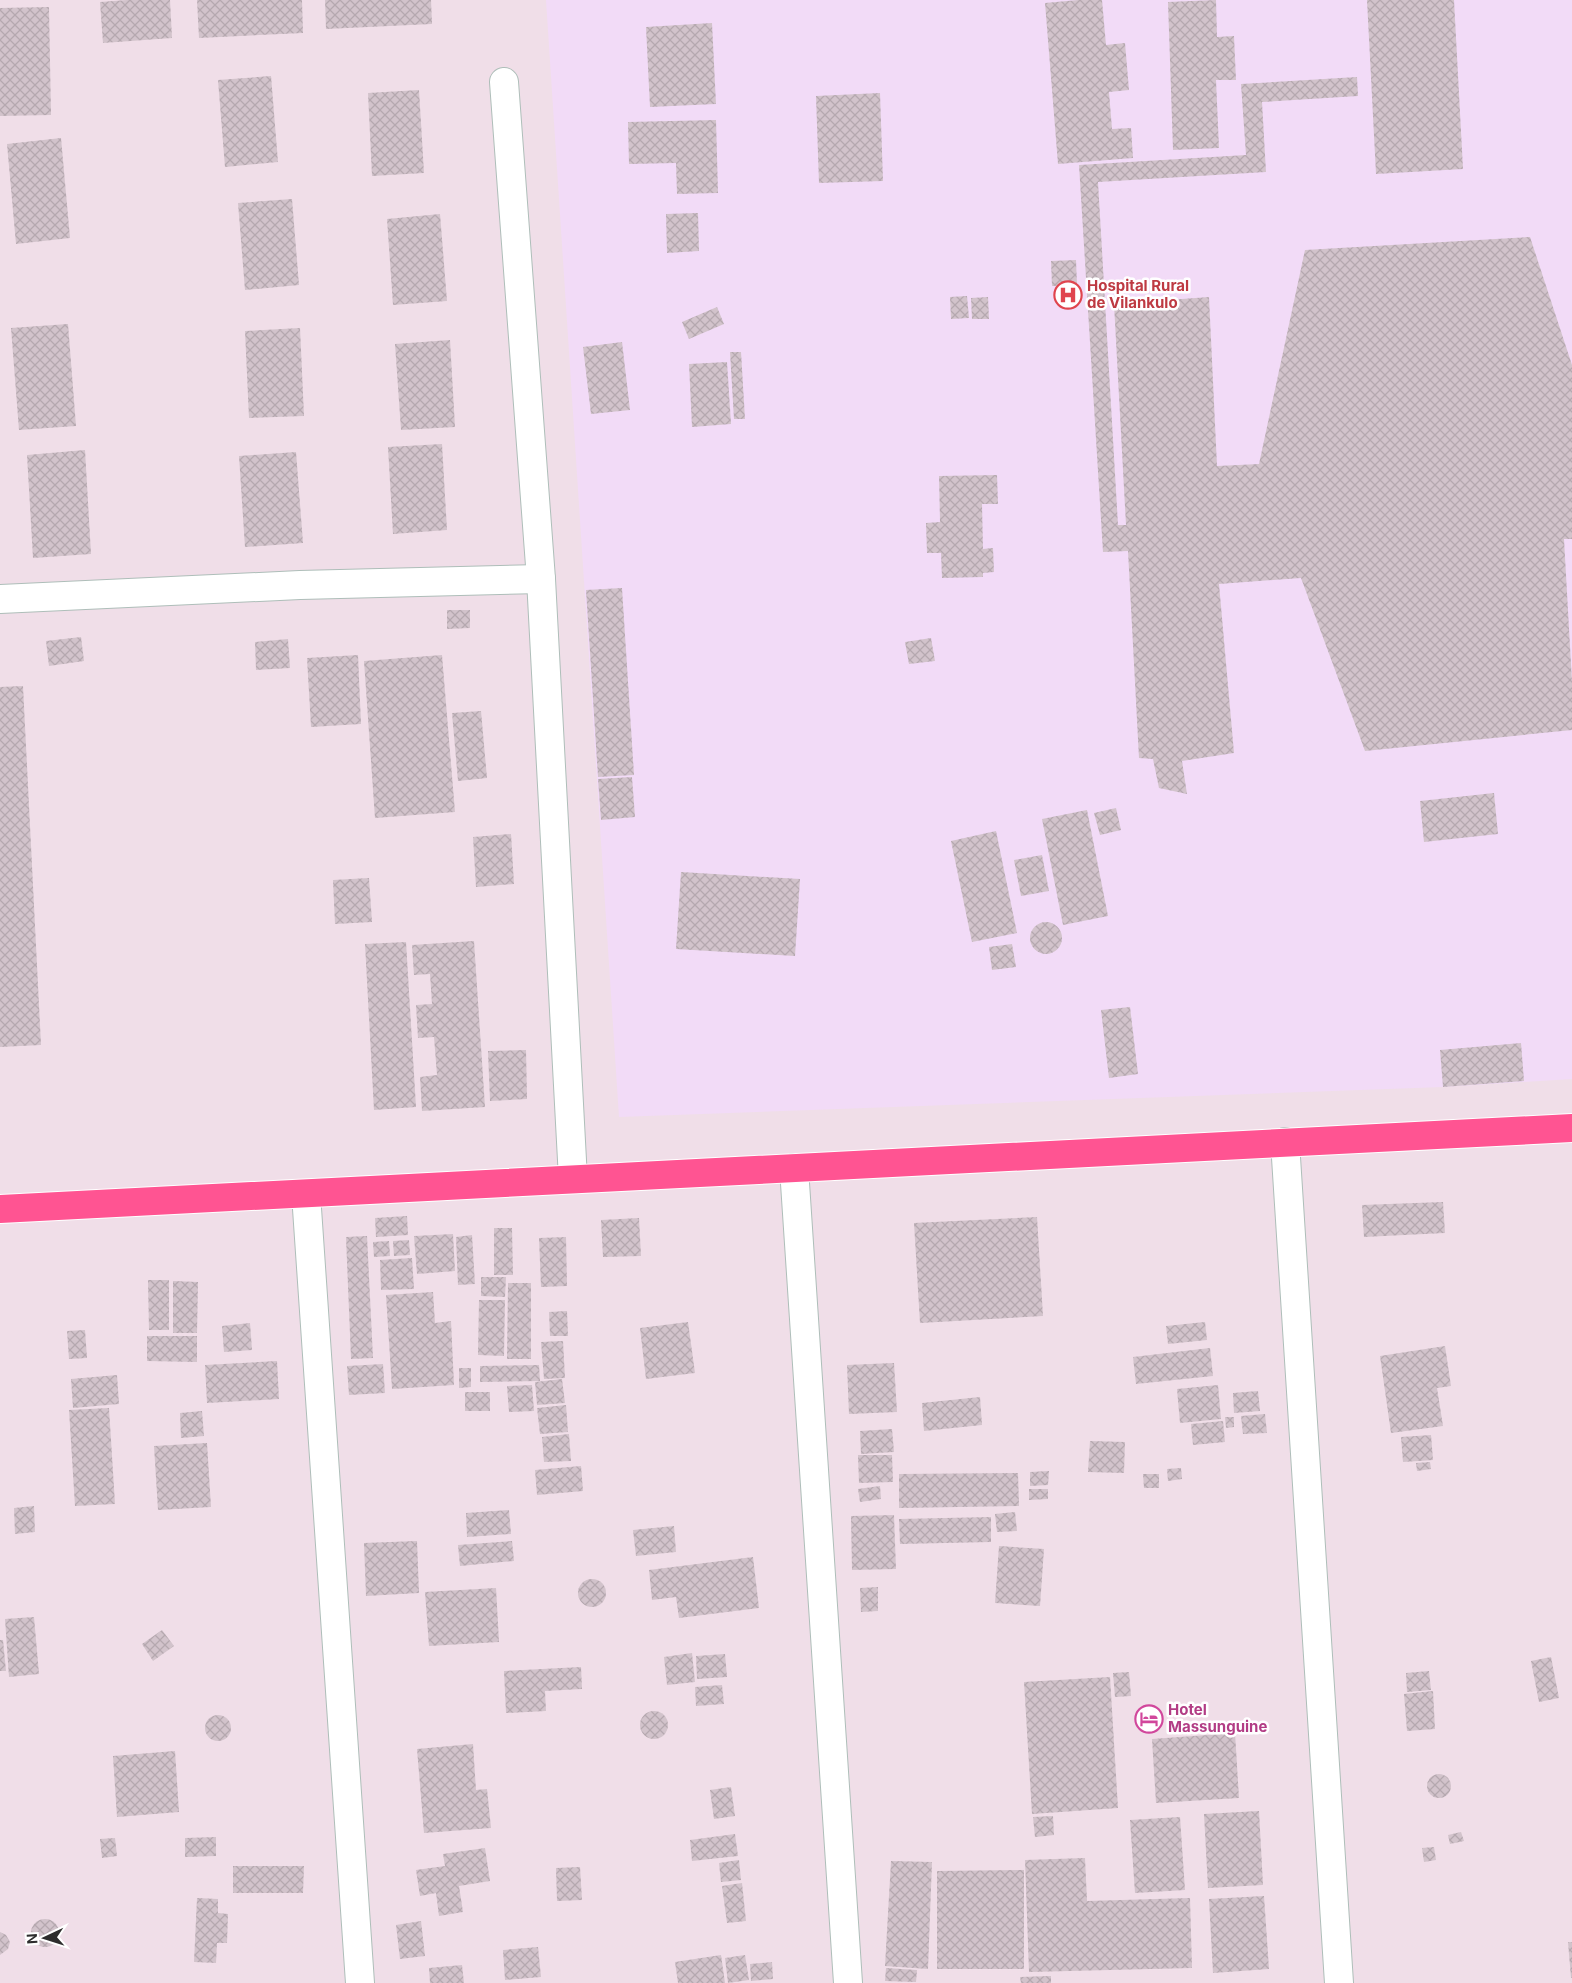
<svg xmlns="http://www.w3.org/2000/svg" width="1572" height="1983" font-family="Inter,sans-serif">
	<defs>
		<pattern id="building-cross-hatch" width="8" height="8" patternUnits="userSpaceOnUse" patternTransform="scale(1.25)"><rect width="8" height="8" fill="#d2c3cb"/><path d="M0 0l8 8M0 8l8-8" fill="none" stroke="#b5a8af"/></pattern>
	</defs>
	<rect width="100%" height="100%" fill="#f0dee8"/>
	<polygon fill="#f2dbf7" points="546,0 1572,0 1572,1079 1443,1087 619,1117"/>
	<g fill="url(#building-cross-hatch)">
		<polygon points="127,0 170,0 172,38 103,43 100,2"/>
		<polygon points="197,0 302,0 303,33 199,38"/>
		<polygon points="325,0 431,0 432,24 326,29"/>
		<polygon points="1078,0 1102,0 1106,45 1125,43 1129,90 1109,92 1112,129 1131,128 1133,158 1058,164 1045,3"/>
		<polygon points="1216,0 1217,37 1234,36 1236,80 1216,80 1219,148 1173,150 1168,2"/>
		<polygon points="1367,0 1454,0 1463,169 1376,174"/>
		<polygon points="49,7 51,115 0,116 0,8"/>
		<polygon points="712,23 716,104 650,107 646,27"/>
		<polygon points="271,76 278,162 225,167 218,80"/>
		<polygon points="1357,77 1358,96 1262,102 1266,172 1098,182 1118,525 1126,525 1114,304 1209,297 1217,466 1259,464 1305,250 1530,237 1572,365 1572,539 1564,539 1572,682 1572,730 1365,751 1301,578 1219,584 1234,753 1182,761 1187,794 1159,788 1153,759 1139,758 1128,551 1103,552 1079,165 1246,155 1241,84"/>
		<polygon points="419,90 424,173 372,176 368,93"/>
		<polygon points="880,93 883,181 819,183 816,96"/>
		<polygon points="716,120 718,193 677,194 676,163 629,164 628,122"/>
		<polygon points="61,138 70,238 16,244 7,144"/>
		<polygon points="292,199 299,285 245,290 238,203"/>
		<polygon points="698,213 699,251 667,253 666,214"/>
		<polygon points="440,214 447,301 393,305 387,219"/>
		<polygon points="1076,260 1077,285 1052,286 1051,261"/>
		<polygon points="967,296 969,318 951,319 950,297"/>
		<polygon points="988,297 989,319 972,319 971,298"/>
		<polygon points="717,307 724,324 689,339 682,322"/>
		<polygon points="68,324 76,426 19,430 11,328"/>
		<polygon points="300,328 304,416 249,418 245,331"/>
		<polygon points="450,340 455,427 401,430 395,344"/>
		<polygon points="622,342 630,410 591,414 583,347"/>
		<polygon points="730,352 741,352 745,419 734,419"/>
		<polygon points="727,362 731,424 692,427 689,364"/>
		<polygon points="442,444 447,530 393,534 388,447"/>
		<polygon points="85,450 91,554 33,558 27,455"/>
		<polygon points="296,452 303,543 245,547 239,456"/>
		<polygon points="997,475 998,504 982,504 983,549 993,548 994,572 983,573 983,577 942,578 941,553 927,553 926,523 940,522 939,476"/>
		<polygon points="622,588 634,775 598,777 586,590"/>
		<polygon points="447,610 470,610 470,628 447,629"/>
		<polygon points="81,637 84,661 49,666 46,641"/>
		<polygon points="931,638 935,661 909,664 905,642"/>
		<polygon points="288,639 290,668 256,670 255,642"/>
		<polygon points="358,655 361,724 311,727 307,658"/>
		<polygon points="442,655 455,812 375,818 364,661"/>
		<polygon points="23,686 41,1045 0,1047 0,687"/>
		<polygon points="481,711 487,778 458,781 452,713"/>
		<polygon points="632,777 635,817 601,820 598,779"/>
		<polygon points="1494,793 1498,834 1424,842 1420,801"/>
		<polygon points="1116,808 1121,830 1100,835 1094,813"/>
		<polygon points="1087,810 1108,916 1063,925 1042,819"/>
		<polygon points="996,831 1017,933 972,942 951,841"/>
		<polygon points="511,834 514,884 476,887 473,837"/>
		<polygon points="1042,855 1049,891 1021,896 1014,860"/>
		<polygon points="681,872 800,879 795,956 676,949"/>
		<polygon points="369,878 372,922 335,924 333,880"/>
		<circle cx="1046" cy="938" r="16"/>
		<polygon points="474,941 485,1107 422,1111 420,1077 437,1075 434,1037 418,1038 416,1005 432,1004 430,974 414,975 412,945"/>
		<polygon points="406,942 416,1107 374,1110 365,944"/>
		<polygon points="1012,944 1016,967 992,970 989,947"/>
		<polygon points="1130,1007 1138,1074 1109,1078 1101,1010"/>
		<polygon points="1521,1043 1524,1081 1443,1087 1440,1050"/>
		<polygon points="526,1050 527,1099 490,1101 488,1051"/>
		<polygon points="1443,1202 1445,1233 1364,1237 1362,1205"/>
		<polygon points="407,1216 408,1235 376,1237 375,1218"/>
		<polygon points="1037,1217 1043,1316 920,1323 914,1223"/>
		<polygon points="639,1218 641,1256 603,1257 601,1220"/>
		<polygon points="494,1228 512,1228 513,1275 494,1275"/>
		<polygon points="453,1234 455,1271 417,1274 414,1236"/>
		<polygon points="472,1235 475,1284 458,1285 456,1237"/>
		<polygon points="367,1236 373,1358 351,1359 346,1237"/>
		<polygon points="566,1237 567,1286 541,1287 539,1238"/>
		<polygon points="409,1240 410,1255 394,1256 393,1241"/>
		<polygon points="389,1241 390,1256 374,1257 373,1242"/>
		<polygon points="412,1258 414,1289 381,1290 380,1260"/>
		<polygon points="481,1277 506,1277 505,1297 481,1296"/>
		<polygon points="148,1280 169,1280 169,1330 149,1330"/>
		<polygon points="173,1281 198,1282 197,1333 173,1333"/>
		<polygon points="508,1283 531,1283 531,1359 507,1359"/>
		<polygon points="433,1292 435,1323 451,1321 454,1385 392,1389 386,1295"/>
		<polygon points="479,1300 505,1300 504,1356 478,1355"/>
		<polygon points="567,1311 568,1336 550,1336 549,1312"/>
		<polygon points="688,1322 695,1373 646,1379 640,1328"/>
		<polygon points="1205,1322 1207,1340 1168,1344 1166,1326"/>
		<polygon points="250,1323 252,1350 224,1352 222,1326"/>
		<polygon points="85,1330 87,1358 69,1359 67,1331"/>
		<polygon points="147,1336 197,1336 197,1362 147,1361"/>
		<polygon points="563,1341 565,1378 544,1379 541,1342"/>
		<polygon points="1445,1346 1451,1386 1437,1388 1443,1426 1391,1433 1380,1356"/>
		<polygon points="1210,1348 1213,1376 1136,1384 1133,1357"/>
		<polygon points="277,1361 279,1399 207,1403 205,1365"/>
		<polygon points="894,1363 897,1412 849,1414 847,1365"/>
		<polygon points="383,1364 385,1393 349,1395 347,1366"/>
		<polygon points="539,1365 540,1381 480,1382 480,1366"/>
		<polygon points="459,1368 471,1368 471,1387 459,1388"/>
		<polygon points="117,1375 119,1404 73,1408 71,1379"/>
		<polygon points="562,1379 565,1403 537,1405 535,1382"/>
		<polygon points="532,1385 534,1411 509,1412 507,1386"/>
		<polygon points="1218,1385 1221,1419 1180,1423 1177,1389"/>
		<polygon points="1258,1391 1260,1411 1234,1413 1233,1393"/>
		<rect x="465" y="1392" width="25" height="19"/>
		<polygon points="980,1397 982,1425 924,1431 922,1403"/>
		<polygon points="566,1405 568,1432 540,1434 537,1408"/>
		<polygon points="109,1408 115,1504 75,1506 69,1410"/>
		<polygon points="202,1411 204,1436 181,1438 180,1413"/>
		<polygon points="1265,1414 1267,1433 1243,1434 1241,1416"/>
		<polygon points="1225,1417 1234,1417 1234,1427 1226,1428"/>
		<polygon points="1223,1421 1225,1442 1193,1445 1191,1424"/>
		<polygon points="892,1429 894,1452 861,1454 860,1431"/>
		<polygon points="569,1434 571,1461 544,1462 542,1437"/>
		<polygon points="1431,1435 1433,1460 1403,1462 1401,1437"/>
		<polygon points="1090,1441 1125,1442 1124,1473 1088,1472"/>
		<polygon points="207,1443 211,1507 158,1510 154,1446"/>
		<polygon points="858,1455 892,1455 893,1482 859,1483"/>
		<polygon points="1430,1462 1431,1469 1417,1471 1416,1463"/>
		<polygon points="581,1466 583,1491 537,1495 535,1470"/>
		<polygon points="1181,1468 1182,1479 1168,1481 1167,1469"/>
		<polygon points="1049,1471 1048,1485 1030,1486 1030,1472"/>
		<polygon points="1018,1473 1019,1506 899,1508 899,1474"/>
		<polygon points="1143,1474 1159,1474 1159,1488 1144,1488"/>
		<polygon points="880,1486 881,1499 860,1502 858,1489"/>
		<polygon points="1029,1489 1048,1489 1048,1499 1029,1500"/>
		<polygon points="34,1506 35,1532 15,1534 14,1508"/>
		<polygon points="509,1510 511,1534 467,1537 466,1513"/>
		<polygon points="1015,1512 1017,1531 997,1532 995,1514"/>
		<polygon points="894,1515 896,1569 852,1570 851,1516"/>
		<polygon points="991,1517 991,1542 900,1544 899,1519"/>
		<polygon points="674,1526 676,1552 636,1556 633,1530"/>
		<polygon points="417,1541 419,1593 366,1596 364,1543"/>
		<polygon points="512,1541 514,1561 460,1566 458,1545"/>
		<polygon points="999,1546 1044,1549 1040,1606 995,1603"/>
		<polygon points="753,1557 759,1608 679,1618 676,1597 652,1600 649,1570"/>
		<circle cx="592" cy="1593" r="14"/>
		<polygon points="878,1587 878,1611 861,1612 860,1588"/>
		<polygon points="496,1588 499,1642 429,1646 425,1592"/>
		<polygon points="34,1617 39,1674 9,1677 5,1619"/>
		<polygon points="162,1630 174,1646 153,1661 142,1644"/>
		<polygon points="0,1640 3,1640 6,1671 0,1671"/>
		<polygon points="692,1653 695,1682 667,1685 664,1657"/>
		<polygon points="725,1654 727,1677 697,1679 696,1656"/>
		<polygon points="1551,1657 1559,1698 1539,1702 1531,1661"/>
		<polygon points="581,1667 582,1689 545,1691 546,1711 506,1713 504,1671"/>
		<polygon points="1429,1671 1431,1690 1407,1692 1406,1673"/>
		<polygon points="1129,1672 1131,1696 1115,1697 1113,1673"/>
		<polygon points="1110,1677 1118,1808 1032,1814 1024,1682"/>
		<polygon points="722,1685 724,1704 696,1706 695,1687"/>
		<polygon points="1433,1691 1435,1729 1407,1731 1404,1694"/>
		<circle cx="654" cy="1725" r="14"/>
		<circle cx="218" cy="1728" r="13"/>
		<polygon points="1235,1733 1239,1798 1156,1803 1152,1739"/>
		<polygon points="473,1744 476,1790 487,1789 491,1828 424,1833 417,1749"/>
		<polygon points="175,1751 179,1812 117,1817 113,1756"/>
		<circle cx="1439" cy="1786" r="12"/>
		<polygon points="731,1787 735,1816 714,1819 710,1790"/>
		<polygon points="1259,1811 1263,1885 1208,1888 1204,1814"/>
		<polygon points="1053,1816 1054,1835 1035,1837 1033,1817"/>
		<polygon points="1180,1817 1185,1890 1135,1893 1130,1820"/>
		<polygon points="1461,1832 1464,1841 1450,1844 1448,1835"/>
		<polygon points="735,1834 738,1856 692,1861 690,1840"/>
		<polygon points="216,1837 216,1856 185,1857 185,1838"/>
		<polygon points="115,1838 117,1856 102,1858 100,1839"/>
		<polygon points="1434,1847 1436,1860 1424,1862 1422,1848"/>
		<polygon points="485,1848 490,1881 459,1886 463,1912 439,1916 436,1893 420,1896 416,1870 445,1866 443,1854"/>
		<polygon points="1085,1858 1087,1901 1190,1898 1192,1968 1029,1972 1025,1860"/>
		<polygon points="739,1860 741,1880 721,1882 719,1863"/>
		<polygon points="891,1861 932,1862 928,1969 885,1966"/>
		<polygon points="233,1866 304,1866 303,1893 233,1893"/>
		<polygon points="580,1867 582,1900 557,1901 556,1868"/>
		<polygon points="1024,1870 1024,1969 937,1969 937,1871"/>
		<polygon points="742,1883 746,1921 727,1923 722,1886"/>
		<polygon points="1264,1896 1269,1969 1213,1973 1209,1899"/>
		<polygon points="197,1898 218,1899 218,1913 228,1914 227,1943 217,1943 216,1963 194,1962"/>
		<circle cx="45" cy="1933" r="14"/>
		<polygon points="421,1921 425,1956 400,1959 396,1925"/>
		<polygon points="0,1932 6,1935 10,1942 8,1949 0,1955"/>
		<polygon points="1568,1942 1572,1942 1572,1978 1571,1978"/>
		<polygon points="538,1947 541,1977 505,1980 503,1950"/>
		<polygon points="721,1955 725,1983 678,1983 675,1962"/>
		<polygon points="745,1955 749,1980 728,1983 725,1958"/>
		<polygon points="772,1962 773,1979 751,1981 750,1964"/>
		<polygon points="462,1965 464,1983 430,1983 429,1968"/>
		<polygon points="886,1968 917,1970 916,1982 885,1981"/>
		<polygon points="1051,1976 1051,1983 1021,1983 1020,1977"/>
	</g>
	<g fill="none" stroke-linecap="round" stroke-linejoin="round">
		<g stroke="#aebeb9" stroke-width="30">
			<g id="minor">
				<polyline points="504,82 541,579 573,1179"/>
				<polyline points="0,599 300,585 541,579"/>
				<polyline points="1285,1142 1339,1983"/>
				<polyline points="794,1168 848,1983"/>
				<polyline points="306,1194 360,1983"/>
			</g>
		</g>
		<g stroke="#fff" stroke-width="30">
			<polyline id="major" points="0,1209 1572,1128"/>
		</g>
		<use href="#minor" stroke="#fff" stroke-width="28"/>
		<use href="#major" stroke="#ff5492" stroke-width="28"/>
	</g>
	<defs>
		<g id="hospital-ring" transform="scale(1.4375)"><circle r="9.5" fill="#fff" stroke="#e0444e" stroke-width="1.5"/><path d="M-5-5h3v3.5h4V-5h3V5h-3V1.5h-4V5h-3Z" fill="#e0444e"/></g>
		<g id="hotel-ring" transform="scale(1.4375)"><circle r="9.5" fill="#fff" stroke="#d1479c" stroke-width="1.5"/><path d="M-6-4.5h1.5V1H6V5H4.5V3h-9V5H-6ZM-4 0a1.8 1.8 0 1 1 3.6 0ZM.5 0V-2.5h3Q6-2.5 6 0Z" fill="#d1479c"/></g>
	</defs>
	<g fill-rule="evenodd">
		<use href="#hospital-ring" x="1068" y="295"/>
		<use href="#hotel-ring" x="1149" y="1719"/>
	</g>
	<g text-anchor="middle" stroke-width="5" stroke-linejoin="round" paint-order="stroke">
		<g font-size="15" font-weight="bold" fill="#be3a42" stroke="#fff" text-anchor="start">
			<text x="1087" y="291">Hospital Rural<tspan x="1087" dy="17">de Vilankulo</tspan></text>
		</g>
		<g font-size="15" font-weight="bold" fill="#b23c85" stroke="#fff" text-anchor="start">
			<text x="1168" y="1715">Hotel<tspan x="1168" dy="17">Massunguine</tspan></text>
		</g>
	</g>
	<g transform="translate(45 1938) rotate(266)" stroke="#ffffff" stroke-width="4" paint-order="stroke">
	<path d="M0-4L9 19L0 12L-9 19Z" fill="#2d2d2d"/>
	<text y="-8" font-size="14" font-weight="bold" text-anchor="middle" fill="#2d2d2d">N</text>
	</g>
</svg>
